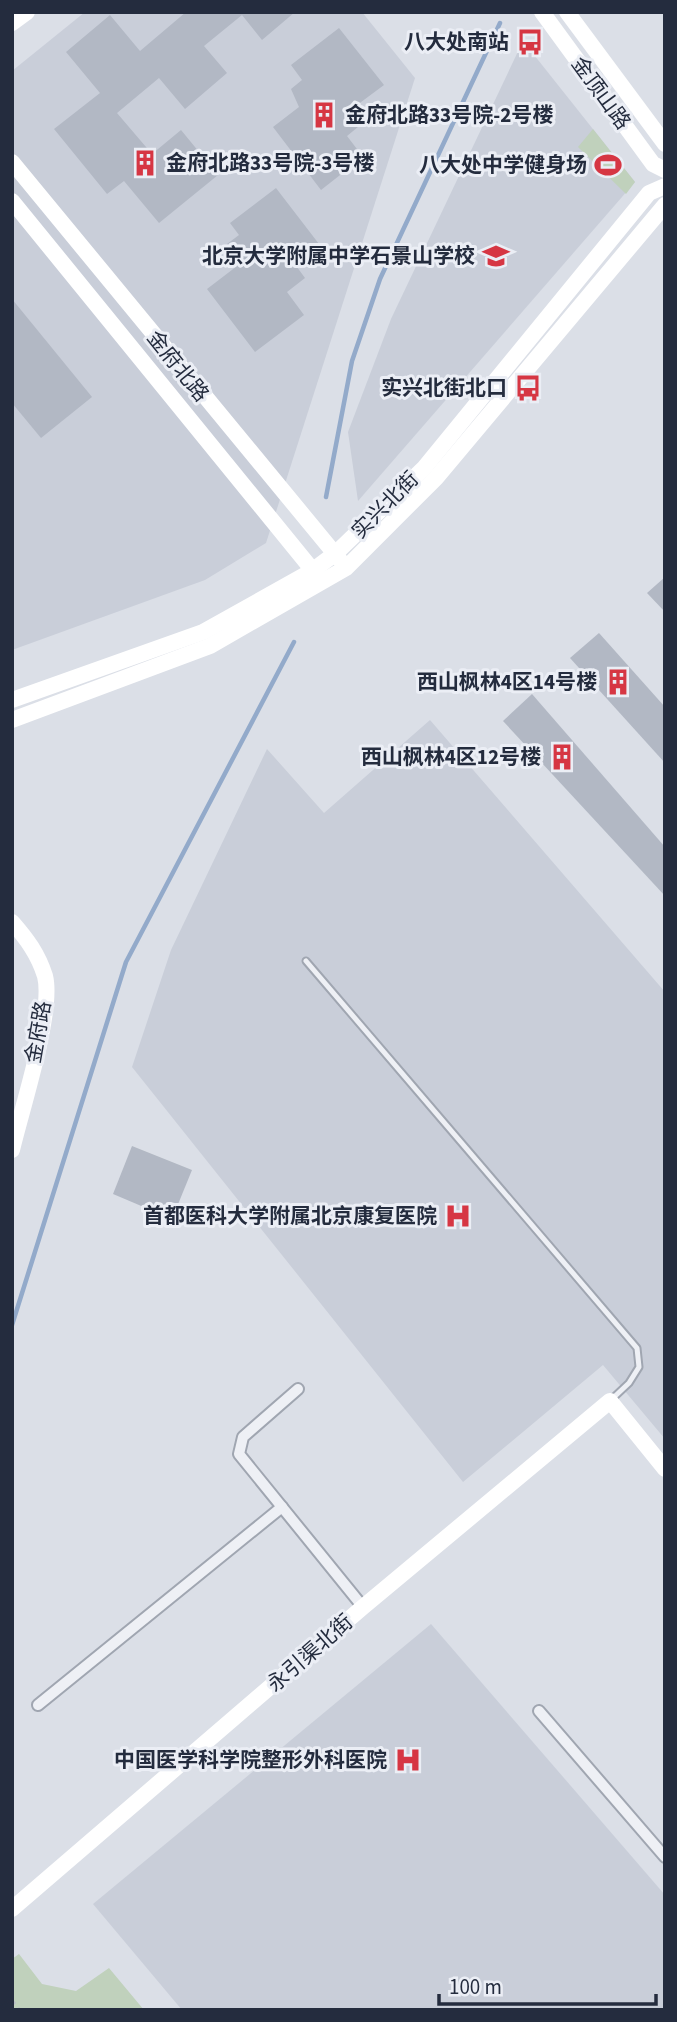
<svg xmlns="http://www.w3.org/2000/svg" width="677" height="2022" font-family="'Source Sans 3','Noto Sans SC',sans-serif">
	<rect width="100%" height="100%" fill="#dbdfe7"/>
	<g fill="#c9ced9">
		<polygon points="85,12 362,12 415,78 266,543 205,580 12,650 12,71"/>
		<polygon points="523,41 635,182 358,501 348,432 391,319"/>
		<polygon points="430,720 665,992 665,1439 603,1365 463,1482 132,1067 171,950 267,749 324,813"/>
		<polygon points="431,1624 665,1895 665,2010 182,2010 93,1904"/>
	</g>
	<g fill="#c0d1bc">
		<polygon points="593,129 635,182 626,194 578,147"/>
		<polygon points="19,1954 42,1984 76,1991 109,1968 144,2010 12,2010 12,1959"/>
	</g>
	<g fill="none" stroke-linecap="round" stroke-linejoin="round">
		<g stroke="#93aaca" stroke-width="4.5">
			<polyline points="326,497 352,361 380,279 500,23"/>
			<polyline points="12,1325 126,962 294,642"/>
		</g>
	</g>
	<g fill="#b2b8c4">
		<polygon points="186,12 295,12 262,40 242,15 204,46 227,73 185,109 159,78 117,113 152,154 181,130 218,175 159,223 124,181 107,194 54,129 100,93 66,52 110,15 140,51"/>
		<polygon points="339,28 384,85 353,108 364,122 347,136 363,157 321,190 273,127 299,107 291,89 302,80 291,65"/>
		<polygon points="276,188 319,244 294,263 305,278 287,292 304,315 255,352 207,289 241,263 227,244 239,235 230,223"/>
		<polygon points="12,299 92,397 41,438 12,403"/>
		<polygon points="665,577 665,612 647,593"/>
		<polygon points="599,633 665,707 665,763 570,658"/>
		<polygon points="532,694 665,847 665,896 503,721"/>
		<polygon points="132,1146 192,1170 172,1219 113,1194"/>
	</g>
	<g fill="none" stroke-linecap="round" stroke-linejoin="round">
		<g stroke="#a0a6b1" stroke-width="9">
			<polyline id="lane" points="306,961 637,1348 639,1367 629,1383 612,1399"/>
		</g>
		<g stroke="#a0a6b1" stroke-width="14">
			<g id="street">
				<polyline points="298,1389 243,1437 239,1454 363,1607"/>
				<polyline points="38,1705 282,1507"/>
				<polyline points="539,1711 665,1857"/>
			</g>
		</g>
		<polyline stroke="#b9bdc5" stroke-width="2.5" stroke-dasharray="5 5" stroke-linecap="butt" points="12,2000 20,2010"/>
		<use href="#lane" stroke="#eef0f5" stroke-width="5"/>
		<use href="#street" stroke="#eef0f5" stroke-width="10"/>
		<g stroke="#fff" stroke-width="16">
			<polyline points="542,12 653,164 665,170"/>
			<polyline points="567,12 665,144"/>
			<polyline points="12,23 27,12"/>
			<polyline points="12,162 340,560"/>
			<polyline points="12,201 319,578"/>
			<polyline points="12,700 203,632 312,571 336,553 424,468 649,193 665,186"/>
			<polyline points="12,720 210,646 346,568 436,478 665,205"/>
			<path d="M 12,922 C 27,939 38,954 45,976 C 54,1011 21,1111 12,1150"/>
			<polyline points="12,1909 363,1607 610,1401 665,1469"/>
		</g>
	</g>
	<defs>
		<g id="bus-bare" transform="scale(2.1)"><path d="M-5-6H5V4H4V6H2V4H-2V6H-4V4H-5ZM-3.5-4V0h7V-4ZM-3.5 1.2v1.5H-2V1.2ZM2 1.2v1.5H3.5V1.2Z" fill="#d63643" stroke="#ebeef5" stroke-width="2.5" paint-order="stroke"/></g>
		<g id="building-bare" transform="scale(2.1)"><path d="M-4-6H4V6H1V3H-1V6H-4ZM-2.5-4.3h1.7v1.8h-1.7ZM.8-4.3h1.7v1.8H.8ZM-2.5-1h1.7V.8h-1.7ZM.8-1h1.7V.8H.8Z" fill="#d63643" stroke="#ebeef5" stroke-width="2.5" paint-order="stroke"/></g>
		<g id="stadium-bare" transform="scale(2.1)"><path d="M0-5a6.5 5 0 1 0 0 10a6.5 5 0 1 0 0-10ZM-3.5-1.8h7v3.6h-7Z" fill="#d63643" stroke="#ebeef5" stroke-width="2.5" paint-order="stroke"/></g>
		<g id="school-bare" transform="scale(2.1)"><path d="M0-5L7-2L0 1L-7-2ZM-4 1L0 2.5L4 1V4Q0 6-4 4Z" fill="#d63643" stroke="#ebeef5" stroke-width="2.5" paint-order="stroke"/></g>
		<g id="hospital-bare" transform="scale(2.1)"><path d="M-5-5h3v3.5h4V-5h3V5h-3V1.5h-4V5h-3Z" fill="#d63643" stroke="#ebeef5" stroke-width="2.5" paint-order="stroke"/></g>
	</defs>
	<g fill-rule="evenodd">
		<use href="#bus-bare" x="530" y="42"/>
		<use href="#building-bare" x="324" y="115"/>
		<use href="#building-bare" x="145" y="163"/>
		<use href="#stadium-bare" x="608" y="165"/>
		<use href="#school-bare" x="496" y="256"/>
		<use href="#bus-bare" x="528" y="388"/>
		<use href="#building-bare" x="618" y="682"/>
		<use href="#building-bare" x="562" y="757"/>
		<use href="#hospital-bare" x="458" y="1216"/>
		<use href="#hospital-bare" x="408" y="1760"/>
	</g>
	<g text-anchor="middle" stroke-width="6" stroke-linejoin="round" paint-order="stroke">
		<g font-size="21" font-weight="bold" fill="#242c3e" stroke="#ebeef5" text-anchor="end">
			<text x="509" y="49">八大处南站</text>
			<text x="345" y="122" text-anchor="start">金府北路33号院-2号楼</text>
			<text x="166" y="170" text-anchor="start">金府北路33号院-3号楼</text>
			<text x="587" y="172">八大处中学健身场</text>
			<text x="475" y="263">北京大学附属中学石景山学校</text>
			<text x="507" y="395">实兴北街北口</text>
			<text x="597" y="689">西山枫林4区14号楼</text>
			<text x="541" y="764">西山枫林4区12号楼</text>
			<text x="437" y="1223">首都医科大学附属北京康复医院</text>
			<text x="387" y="1767">中国医学科学院整形外科医院</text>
		</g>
		<g font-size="21" fill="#242c3e" stroke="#ebeef5">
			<text transform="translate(601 93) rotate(54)" y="7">金顶山路</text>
			<text transform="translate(178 366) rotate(51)" y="7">金府北路</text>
			<text transform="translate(385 505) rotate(-45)" y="7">实兴北街</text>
			<text transform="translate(38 1032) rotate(-80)" y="7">金府路</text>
			<text transform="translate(310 1653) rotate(-41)" y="7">永引渠北街</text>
		</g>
	</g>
	<rect width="677" height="2022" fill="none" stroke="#242c3e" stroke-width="28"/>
	<path d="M439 1994v10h217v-10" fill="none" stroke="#242c3e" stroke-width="3.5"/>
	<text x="449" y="1994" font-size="21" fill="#242c3e" stroke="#ebeef5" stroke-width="5" paint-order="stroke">100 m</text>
</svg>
